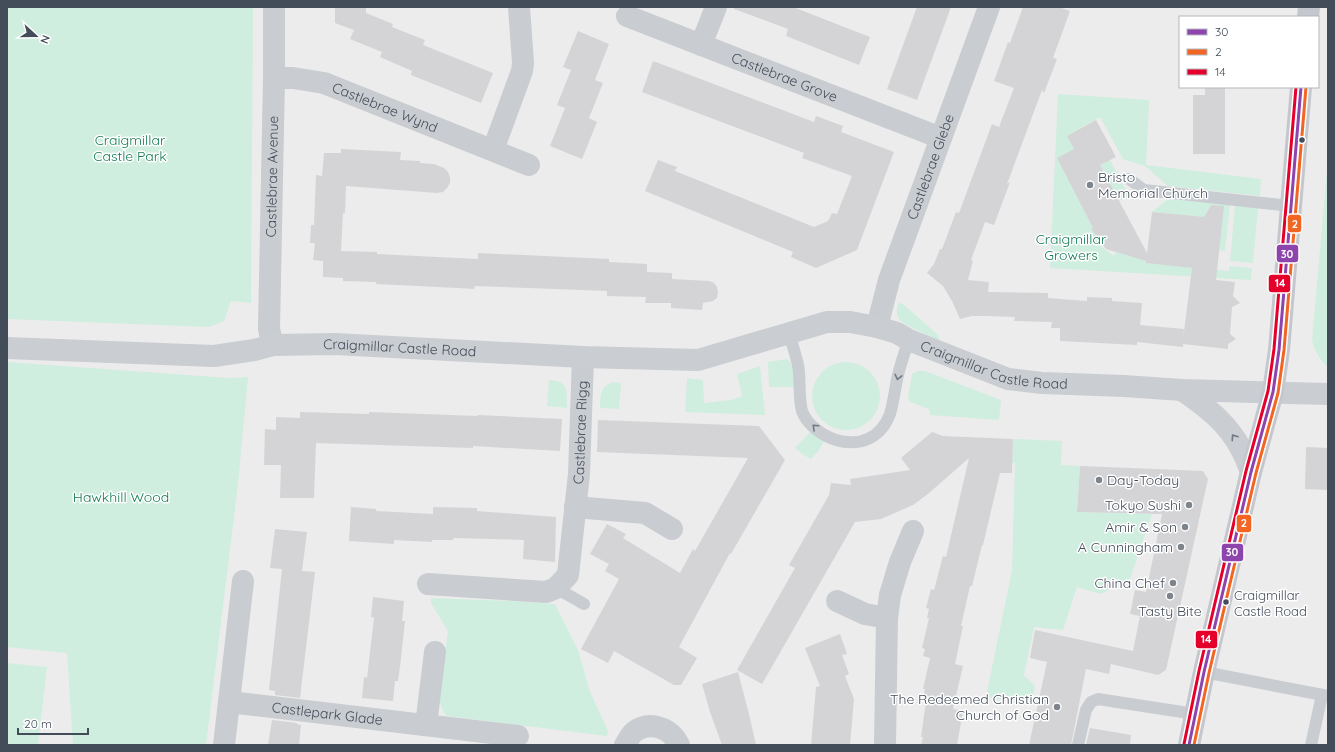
<svg xmlns="http://www.w3.org/2000/svg" width="1335" height="752" font-family="Quicksand,sans-serif">
	<rect width="100%" height="100%" fill="#edecec"/>
	<g fill="#cfeedf">
		<polygon points="7,7 253,7 251,303 231,301 224,321 209,327 7,319"/>
		<polygon points="1058,94 1149,100 1146,165 1261,179 1260,196 1168,186 1145,166 1123,159 1100,117 1067,136 1074,149 1057,158 1093,228 1091,229 1101,243 1099,245 1114,256 1116,252 1133,257 1146,254 1146,263 1229,271 1229,266 1252,268 1251,280 1050,268"/>
		<path d="M 1328,159 L 1328,367 C 1319,359 1315,352 1312,340 Z"/>
		<polygon points="1110,160 1129,196 1119,201 1100,165"/>
		<polygon points="1168,199 1230,205 1225,251 1219,250 1210,207 1207,211 1206,218 1152,212"/>
		<polygon points="1235,206 1258,208 1253,263 1230,261"/>
		<path d="M 899,302 L 904,305 L 938,335 L 940,341 C 933,338 925,334 917,330 C 903,323 892,320 899,302 Z"/>
		<path d="M 787,359 C 796,366 795,377 794,387 L 769,387 L 768,362 Z"/>
		<circle cx="846" cy="396" r="34"/>
		<polygon points="7,362 229,378 248,377 238,484 206,745 73,745 67,653 7,647"/>
		<polygon points="760,366 765,415 685,412 687,378 703,380 704,403 731,400 742,396 737,374"/>
		<polygon points="918,371 925,371 1001,400 999,420 930,415 929,409 910,402 908,398 912,374"/>
		<path d="M 549,380 C 569,381 567,391 567,408 L 547,406 Z"/>
		<path d="M 613,382 L 621,383 L 619,409 L 600,408 C 601,396 599,387 613,382 Z"/>
		<polygon points="811,431 824,441 819,450 811,459 802,454 795,448"/>
		<polygon points="1013,439 1062,441 1061,465 1080,466 1077,512 1152,514 1130,579 1101,594 1077,587 1063,630 1034,627 1024,675 1035,686 1031,705 986,697 1012,570 1015,463 1012,463"/>
		<polygon points="431,598 512,601 555,604 578,650 590,692 608,731 607,736 447,716 443,711 439,700 448,631 431,603"/>
		<polygon points="7,663 47,667 38,745 7,745"/>
	</g>
	<g fill="#d4d4d7">
		<polygon points="335,7 366,7 366,13 393,24 392,27 425,40 423,45 493,73 481,103 411,75 412,71 380,57 382,52 350,39 354,30 335,23"/>
		<polygon points="734,7 793,7 870,37 859,65 786,36 788,29 734,9"/>
		<polygon points="917,7 951,7 917,100 887,89"/>
		<polygon points="1023,7 1059,7 1070,11 1053,58 1057,59 1044,93 1042,90 1007,184 1010,182 994,225 985,222 971,260 973,261 968,280 989,282 988,292 1048,293 1048,298 1087,301 1087,297 1112,298 1112,301 1142,303 1140,325 1184,329 1183,339 1192,268 1146,263 1146,261 1106,249 1091,229 1093,228 1057,158 1074,149 1067,136 1096,120 1116,157 1100,165 1147,253 1152,212 1204,217 1211,205 1224,206 1216,280 1235,282 1233,296 1240,303 1232,307 1230,334 1236,339 1228,344 1228,349 1183,344 1183,347 1137,342 1137,345 1060,341 1060,328 1051,328 1052,322 1014,321 1015,317 987,316 972,316 960,319 952,301 943,286 927,273 934,264 940,249 942,249 956,212 959,213 992,124 999,127 1014,88 994,81 1008,42 1010,43"/>
		<polygon points="578,31 609,44 595,80 603,83 589,118 597,122 582,159 550,146 565,108 557,105 571,70 563,67"/>
		<polygon points="653,61 814,122 816,116 843,126 841,132 894,152 857,250 816,268 791,257 793,252 645,191 658,160 677,167 675,171 814,227 828,221 832,213 837,214 852,176 802,158 804,153 642,92"/>
		<polygon points="1205,87 1225,87 1225,154 1193,154 1193,95 1205,95"/>
		<polygon points="341,149 401,152 400,160 420,161 420,163 434,164 444,168 448,172 450,178 450,183 447,188 443,192 437,193 346,186 345,213 343,213 341,251 377,252 377,254 478,259 478,253 609,259 609,262 647,264 647,272 672,273 672,279 709,281 714,283 717,287 718,293 717,298 713,301 703,303 702,310 671,308 671,303 645,303 646,297 607,296 607,291 475,286 474,289 458,288 376,284 376,282 343,281 343,278 323,277 323,261 313,260 315,243 310,243 311,225 314,225 316,175 322,176 324,153 341,153"/>
		<polygon points="300,412 369,414 369,412 478,416 478,415 562,419 560,451 473,446 473,448 316,443 314,498 280,498 281,465 264,465 265,429 276,430 276,417 300,418"/>
		<polygon points="598,420 759,426 785,460 731,554 730,553 679,647 697,658 681,685 674,685 614,651 608,663 581,649 619,579 605,571 609,564 590,554 607,524 626,534 623,538 680,573 693,549 695,551 748,458 597,452"/>
		<polygon points="932,432 943,436 1013,439 1012,473 1000,473 983,545 982,545 972,586 970,586 961,626 963,626 955,664 963,666 953,709 963,711 957,745 921,745 923,737 921,737 926,701 923,700 925,689 923,689 930,658 923,656 925,649 922,648 929,618 927,618 929,609 926,608 931,589 934,590 943,556 946,557 969,458 928,494 913,505 881,519 855,522 762,684 737,670 795,568 789,565 829,495 831,483 851,485 850,479 910,470 901,458"/>
		<polygon points="1306,447 1328,448 1328,490 1305,489"/>
		<polygon points="1080,466 1203,471 1208,479 1166,670 1158,675 1111,664 1109,674 1086,669 1071,745 1029,745 1047,662 1030,658 1035,630 1133,651 1140,616 1130,614 1135,590 1146,592 1162,514 1077,512"/>
		<polygon points="351,507 376,509 376,511 433,514 433,507 477,508 477,511 556,517 555,562 523,559 524,540 454,538 453,540 432,540 432,542 394,540 394,544 349,541"/>
		<polygon points="275,529 307,532 302,571 315,572 300,698 275,695 275,691 269,690 282,569 270,568"/>
		<polygon points="373,597 404,601 402,621 405,621 400,667 398,681 395,681 393,701 362,698 364,677 367,678 374,618 371,617"/>
		<polygon points="840,634 847,654 842,655 849,674 845,676 854,699 850,745 811,745 816,687 820,686 805,648"/>
		<polygon points="738,672 749,714 756,745 722,745 710,712 702,684"/>
		<polygon points="272,720 297,723 297,724 301,725 299,745 268,745"/>
		<polygon points="1090,728 1131,735 1130,745 1086,745"/>
	</g>
	<g fill="none" stroke-linecap="round" stroke-linejoin="round">
		<g stroke="#c9ccd0" stroke-width="12">
			<polyline points="1129,179 1144,190 1291,206"/>
			<path d="M 789,333 C 792,344 796,355 798,365 C 801,380 798,397 802,411 C 807,425 823,436 836,440 C 860,447 881,438 890,414 C 894,401 895,387 898,375 C 901,363 905,351 909,340"/>
			<polyline points="556,588 584,604"/>
			<polyline points="1204,672 1328,696"/>
			<polyline points="1078,745 1086,710 1091,702 1098,699 1195,714"/>
			<polyline points="1311,745 1322,695"/>
		</g>
		<g stroke="#c9ccd0" stroke-width="22">
			<path id="s1" d="M 627,16 L 941,138"/>
			<polyline points="701,45 716,7"/>
			<path id="s2" d="M 274,78 L 293,78 L 324,83 L 529,165"/>
			<polyline points="493,150 522,71 523,63 519,7"/>
			<path id="s3" d="M 877,327 L 889,280 L 989,7"/>
			<path id="s4" d="M 273,345 L 269,329 L 274,78 L 274,7"/>
			<polyline points="575,507 645,513 672,529"/>
			<path id="s5" d="M 428,584 L 546,592 L 556,588 L 568,575 L 579,474 L 583,357"/>
			<polyline points="837,601 865,614 887,618"/>
			<path id="s6" d="M 229,702 L 518,736"/>
			<polyline points="426,725 435,652"/>
			<polyline points="224,745 243,581"/>
			<path d="M 625,745 C 628,741 630,735 634,732 C 650,720 671,728 679,745"/>
			<polyline points="885,745 887,618 890,595 900,562 913,531"/>
		</g>
		<g stroke="#cacdd1" stroke-width="22">
			<path id="s7" d="M 7,348 L 214,356 L 254,350 L 273,345 L 335,344 L 583,357 L 698,360 L 827,322 L 850,322 L 877,327 L 897,333 L 909,340 L 1008,379 L 1042,383 L 1124,386 L 1182,390 L 1328,394"/>
			<path d="M 1182,390 C 1205,406 1228,423 1241,449 C 1245,456 1248,464 1251,472"/>
		</g>
		<g stroke="#c4c7cd" stroke-width="22">
			<polyline points="1308,17 1309,7"/>
			<polyline points="1189,745 1204,672 1251,472 1273,392 1279,350 1301,87"/>
		</g>
		<g stroke="#fff" stroke-width="6">
			<polyline id="bus-1" points="1189,745 1204,672 1251,472 1273,392 1279,350 1301,87"/>
		</g>
		<g stroke="#fff" stroke-width="6">
			<polyline id="bus-2" points="1194,745 1209,673 1256,473 1278,393 1284,350 1306,87"/>
		</g>
		<g stroke="#fff" stroke-width="6">
			<polyline id="bus-3" points="1184,744 1199,671 1246,471 1268,391 1274,349 1296,87"/>
		</g>
		<use href="#bus-1" stroke="#8e44ad" stroke-width="3"/>
		<use href="#bus-2" stroke="#f26522" stroke-width="3"/>
		<use href="#bus-3" stroke="#e4002b" stroke-width="3"/>
	</g>
	<defs><path id="oneway-chevron" d="M-2-3.5L2.5 0L-2 3.5" fill="none" stroke-width="1.6" stroke-linecap="round" stroke-linejoin="round"/></defs>
	<g stroke="#727983">
		<use href="#oneway-chevron" transform="translate(898 377) rotate(104)"/>
		<use href="#oneway-chevron" transform="translate(815 427) rotate(-137)"/>
		<use href="#oneway-chevron" transform="translate(1234 437) rotate(-124)"/>
	</g>
	<g fill="#434c59" stroke="#fff" stroke-width="1.5">
		<circle cx="1302" cy="140" r="3.5"/>
		<circle cx="1226" cy="602" r="3.5"/>
	</g>
	<g fill="#7e848c" stroke="#fff" stroke-width="1.5">
		<circle cx="1090" cy="185" r="4"/>
		<circle cx="1099" cy="480" r="4"/>
		<circle cx="1189" cy="505" r="4"/>
		<circle cx="1185" cy="527" r="4"/>
		<circle cx="1181" cy="547" r="4"/>
		<circle cx="1173" cy="583" r="4"/>
		<circle cx="1170" cy="596" r="4"/>
		<circle cx="1057" cy="707" r="4"/>
	</g>
	<g text-anchor="middle" stroke-width="3" stroke-linejoin="round" paint-order="stroke">
		<g font-size="13" fill="#434c59" stroke="#fff" text-anchor="start">
			<text x="1234" y="600">Craigmillar<tspan x="1234" dy="16">Castle Road</tspan></text>
		</g>
		<g font-size="14" fill="#434c59" stroke="#fff">
			<text dy="5" stroke="none"><textPath href="#s1" startOffset="169">Castlebrae Grove</textPath></text>
			<text dy="5" stroke="none"><textPath href="#s2" startOffset="116">Castlebrae Wynd</textPath></text>
			<text dy="5" stroke="none"><textPath href="#s3" startOffset="169">Castlebrae Glebe</textPath></text>
			<text dy="5" stroke="none"><textPath href="#s4" startOffset="169">Castlebrae Avenue</textPath></text>
			<text dy="5" stroke="none"><textPath href="#s7" startOffset="394">Craigmillar Castle Road</textPath></text>
			<text dy="5" stroke="none"><textPath href="#s7" startOffset="1002">Craigmillar Castle Road</textPath></text>
			<text dy="5" stroke="none"><textPath href="#s5" startOffset="290">Castlebrae Rigg</textPath></text>
			<text dy="5" stroke="none"><textPath href="#s6" startOffset="99">Castlepark Glade</textPath></text>
		</g>
		<g font-size="14" fill="#147a55" stroke="#fff">
			<text x="130" y="145">Craigmillar<tspan x="130" dy="16">Castle Park</tspan></text>
			<text x="1071" y="244">Craigmillar<tspan x="1071" dy="16">Growers</tspan></text>
			<text x="121" y="502">Hawkhill Wood</text>
		</g>
		<g font-size="14" fill="#434c59" stroke="#fff" text-anchor="end">
			<text x="1098" y="182" text-anchor="start">Bristo<tspan x="1098" dy="16">Memorial Church</tspan></text>
			<text x="1107" y="485" text-anchor="start">Day-Today</text>
			<text x="1181" y="510">Tokyo Sushi</text>
			<text x="1177" y="532">Amir &amp; Son</text>
			<text x="1173" y="552">A Cunningham</text>
			<text x="1165" y="588">China Chef</text>
			<text x="1170" y="616" text-anchor="middle">Tasty Bite</text>
			<text x="1049" y="704">The Redeemed Christian<tspan x="1049" dy="16">Church of God</tspan></text>
		</g>
	</g>
	<g stroke="#fff" stroke-width="1.5">
		<rect x="1287" y="214" width="15" height="19" rx="4" fill="#f26522"/>
		<rect x="1276" y="244" width="23" height="19" rx="4" fill="#8e44ad"/>
		<rect x="1268" y="274" width="23" height="19" rx="4" fill="#e4002b"/>
		<rect x="1236" y="514" width="16" height="19" rx="4" fill="#f26522"/>
		<rect x="1221" y="543" width="23" height="19" rx="4" fill="#8e44ad"/>
		<rect x="1195" y="630" width="23" height="19" rx="4" fill="#e4002b"/>
	</g>
	<g font-size="11" text-anchor="middle" font-weight="bold" fill="#fff">
		<text x="1295" y="228">2</text>
		<text x="1287" y="258">30</text>
		<text x="1280" y="287">14</text>
		<text x="1244" y="527">2</text>
		<text x="1232" y="556">30</text>
		<text x="1206" y="643">14</text>
	</g>
	<rect width="1335" height="752" fill="none" stroke="#434c59" stroke-width="16"/>
	<rect x="1179" y="16" width="140" height="72" fill="#ffffff" stroke="#b4b7bd"/>
	<rect x="1187" y="29" width="20" height="6" fill="#8e44ad" stroke="#b4b7bd"/>
	<text x="1215" y="36" font-size="12" fill="#434c59">30</text>
	<rect x="1187" y="49" width="20" height="6" fill="#f26522" stroke="#b4b7bd"/>
	<text x="1215" y="56" font-size="12" fill="#434c59">2</text>
	<rect x="1187" y="69" width="20" height="6" fill="#e4002b" stroke="#b4b7bd"/>
	<text x="1215" y="76" font-size="12" fill="#434c59">14</text>
	<g transform="translate(36 36) rotate(111)" stroke="#ffffff" stroke-width="3" paint-order="stroke">
	<path d="M0-3L7 15L0 10L-7 15Z" fill="#434c59"/>
	<text y="-6" font-size="11" font-weight="bold" text-anchor="middle" fill="#434c59">N</text>
	</g>
	<path d="M18 728v6h70v-6" fill="none" stroke="#434c59" stroke-width="2"/>
	<text x="24" y="728" font-size="12" fill="#434c59" stroke="#ffffff" stroke-width="3" paint-order="stroke">20 m</text>
</svg>
